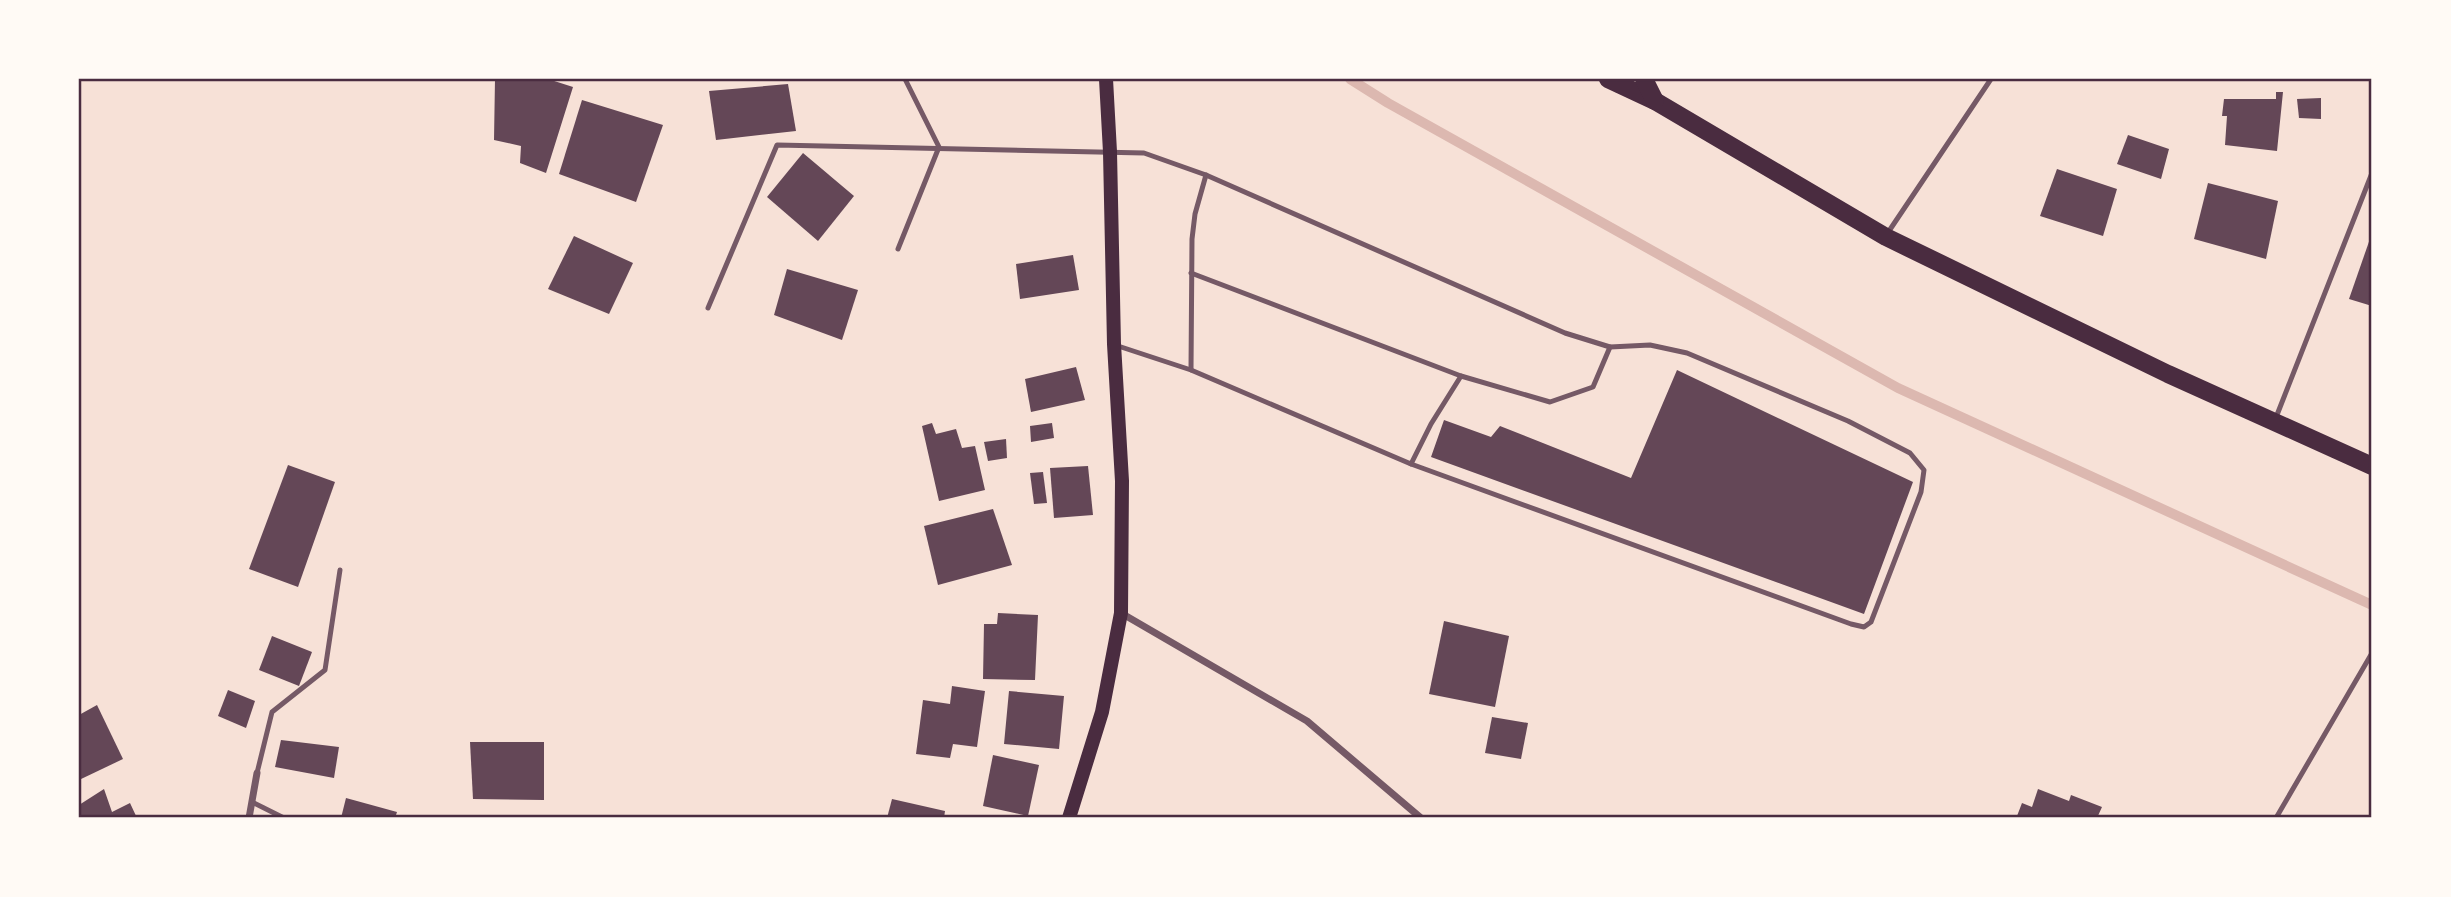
<svg xmlns="http://www.w3.org/2000/svg" width="2451" height="897" font-family="'Crimson Pro',serif">
	<rect width="100%" height="100%" fill="#f7e1d7"/>
	<g fill="none" stroke-linecap="round" stroke-linejoin="round">
		<polyline stroke="#dcb8b0" stroke-width="10" points="1350,79 1388,103 1898,388 2372,605"/>
	</g>
	<g fill="#644757">
		<polygon points="495,79 548,79 573,87 546,173 520,163 521,146 494,140"/>
		<polygon points="788,84 796,131 716,140 709,91"/>
		<polygon points="2276,92 2283,92 2277,151 2225,145 2227,116 2222,116 2224,99 2276,99"/>
		<polygon points="2321,98 2321,119 2299,118 2297,99"/>
		<polygon points="582,100 663,125 636,202 559,174"/>
		<polygon points="2128,135 2169,149 2161,179 2117,164"/>
		<polygon points="803,153 854,196 818,241 767,197"/>
		<polygon points="2057,169 2117,189 2103,236 2040,216"/>
		<polygon points="2208,183 2278,201 2266,259 2194,239"/>
		<polygon points="2372,233 2372,306 2349,299"/>
		<polygon points="574,236 633,263 609,314 548,289"/>
		<polygon points="1073,255 1079,290 1020,299 1016,264"/>
		<polygon points="787,269 858,290 842,340 774,315"/>
		<polygon points="1076,367 1085,400 1031,412 1025,379"/>
		<polygon points="1677,370 1913,482 1864,614 1431,457 1444,420 1491,437 1500,426 1631,478"/>
		<polygon points="932,423 936,434 956,429 962,448 975,446 985,490 939,501 922,426"/>
		<polygon points="1052,423 1054,438 1031,442 1030,426"/>
		<polygon points="1006,439 1007,458 988,461 984,442"/>
		<polygon points="288,465 335,482 298,587 249,569"/>
		<polygon points="1088,466 1093,515 1054,518 1050,468"/>
		<polygon points="1043,472 1047,503 1034,504 1030,473"/>
		<polygon points="993,509 1012,565 938,585 924,526"/>
		<polygon points="998,613 1038,615 1035,680 983,679 984,624 997,624"/>
		<polygon points="1444,621 1509,636 1495,707 1429,694"/>
		<polygon points="272,636 312,652 299,686 259,670"/>
		<polygon points="952,686 985,691 977,747 953,744 950,758 916,754 923,700 950,704"/>
		<polygon points="228,690 255,701 246,728 218,716"/>
		<polygon points="1009,691 1064,696 1059,749 1004,744"/>
		<polygon points="97,705 123,759 79,780 79,715"/>
		<polygon points="1492,717 1528,723 1521,759 1485,753"/>
		<polygon points="281,740 339,747 334,778 275,767"/>
		<polygon points="470,742 544,742 544,800 473,799"/>
		<polygon points="993,755 1039,765 1028,816 983,806"/>
		<polygon points="104,789 112,812 130,803 137,818 79,818 79,805"/>
		<polygon points="2038,789 2069,801 2071,795 2102,807 2097,818 2023,818 2017,816 2022,803 2032,807"/>
		<polygon points="346,798 397,812 395,818 341,818"/>
		<polygon points="892,799 945,811 944,818 887,818"/>
	</g>
	<g fill="none" stroke-linecap="round" stroke-linejoin="round">
		<g stroke="#755966" stroke-width="5">
			<polyline points="1887,234 1991,79"/>
			<polyline points="898,249 939,147 905,79"/>
			<polyline points="1191,273 1461,376"/>
			<polyline points="708,308 777,145 1144,153 1206,175 1565,333 1610,347 1593,387 1550,402 1461,376 1431,424 1411,464 1191,370 1115,345"/>
			<polyline points="1191,370 1192,239 1195,214 1206,175"/>
			<polyline points="2275,420 2372,173"/>
			<polyline points="1411,464 1851,624 1864,627 1871,622 1921,492 1924,470 1910,453 1848,421 1687,353 1650,345 1610,347"/>
			<polyline points="257,773 272,712 325,670 340,570"/>
			<polyline points="252,802 284,818"/>
			<polyline points="2276,818 2372,653"/>
		</g>
		<g stroke="#755966" stroke-width="7">
			<polyline points="1121,613 1307,721 1421,818"/>
			<polyline points="249,818 257,773"/>
		</g>
		<polyline stroke="#4a2c40" stroke-width="14" points="1069,818 1102,712 1121,613 1122,481 1114,344 1110,152 1106,79"/>
		<g stroke="#4a2c40" stroke-width="18">
			<polyline points="1608,79 1655,101 1886,237 2168,374 2372,466"/>
			<polyline points="1644,79 1655,101"/>
		</g>
	</g>
	<rect width="2451" height="897" fill="none" stroke="#fffaf5" stroke-width="161"/>
	<rect x="80" y="80" width="2290" height="736" fill="none" stroke="#4a2c40" stroke-width="2.5"/>
</svg>
